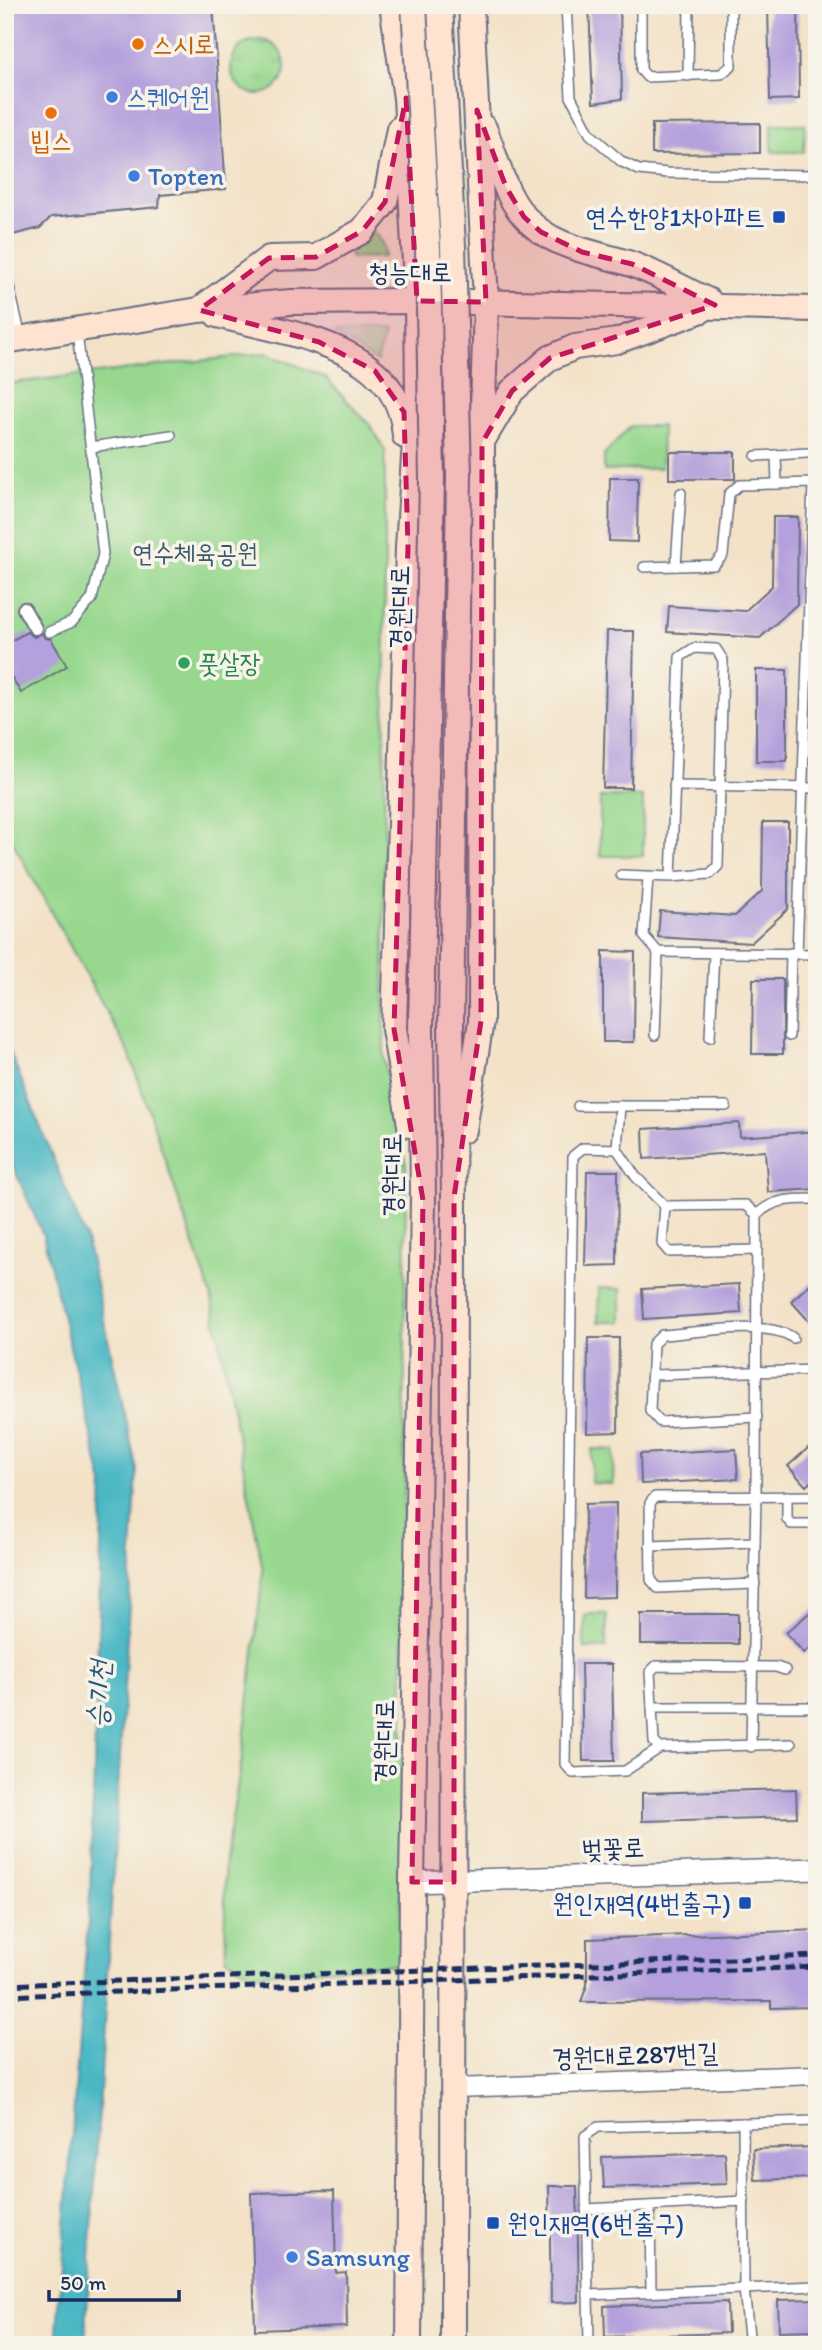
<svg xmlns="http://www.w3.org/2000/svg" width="822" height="2350" font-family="Itim,'Poor Story',sans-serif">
	<defs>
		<pattern id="grass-tufts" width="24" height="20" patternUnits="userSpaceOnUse" patternTransform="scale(1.75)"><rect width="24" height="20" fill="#97d88e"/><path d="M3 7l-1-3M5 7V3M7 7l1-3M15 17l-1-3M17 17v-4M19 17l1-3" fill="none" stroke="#82ba7d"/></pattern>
	</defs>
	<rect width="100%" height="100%" fill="#f7f3e8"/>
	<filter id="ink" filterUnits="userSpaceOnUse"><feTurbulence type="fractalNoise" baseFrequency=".0143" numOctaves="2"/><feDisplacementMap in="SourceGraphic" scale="14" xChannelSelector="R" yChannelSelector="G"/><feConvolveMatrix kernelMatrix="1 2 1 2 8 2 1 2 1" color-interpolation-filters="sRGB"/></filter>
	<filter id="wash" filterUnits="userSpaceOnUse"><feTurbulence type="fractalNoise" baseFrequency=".00686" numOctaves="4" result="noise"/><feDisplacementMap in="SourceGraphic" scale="28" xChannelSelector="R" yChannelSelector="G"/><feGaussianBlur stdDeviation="1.57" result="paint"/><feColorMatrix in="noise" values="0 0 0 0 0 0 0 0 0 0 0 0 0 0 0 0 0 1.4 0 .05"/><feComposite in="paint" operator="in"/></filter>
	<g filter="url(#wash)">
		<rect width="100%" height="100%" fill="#f3e2c7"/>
		<g fill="url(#grass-tufts)" stroke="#598476" stroke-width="2">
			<circle cx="258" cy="67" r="27"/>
			<polygon points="374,232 383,245 384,257 351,258 348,251"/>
			<polygon points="335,334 384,334 377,362"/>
		</g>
		<g fill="#97d88e" stroke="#598476" stroke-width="2">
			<polygon points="772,124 805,124 804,152 772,152"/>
			<polygon points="266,353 325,377 370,425 385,450 384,1059 406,1165 401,1964 250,1974 226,1958 224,1867 242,1758 263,1571 211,1295 129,1053 5,828 5,384"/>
			<polygon points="631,426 662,426 661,468 604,471 604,455"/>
			<rect x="600" y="797" width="43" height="59"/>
			<polygon points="599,1288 621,1289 621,1322 598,1322"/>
			<polygon points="592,1449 614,1450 613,1484 591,1483"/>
			<polygon points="585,1614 607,1614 606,1648 584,1648"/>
		</g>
		<polygon fill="#4ab8c4" stroke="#327491" stroke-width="2" points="5,1040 86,1239 137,1470 85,2345 56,2345 90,1895 103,1484 43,1235 5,1147"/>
		<g id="blocks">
			<g fill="#b4a0dc">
				<polygon points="5,5 213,5 226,189 160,195 159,207 51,217 40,228 5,237"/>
				<polygon points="589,5 620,5 622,99 593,103"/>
				<polygon points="768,5 798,5 799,99 770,100"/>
				<polygon points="760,123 760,153 652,154 652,124"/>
				<rect x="669" y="452" width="66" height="27"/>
				<polygon points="610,478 638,478 637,542 609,541"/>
				<polygon points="773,517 798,517 797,604 760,638 667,632 669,606 745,611 772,586"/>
				<polygon points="607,631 634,631 631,788 603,788"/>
				<polygon points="27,632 34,637 42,633 45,638 51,639 67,666 21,693 5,666 5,644"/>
				<rect x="756" y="670" width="31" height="91"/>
				<polygon points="763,822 788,822 788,909 751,943 658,937 660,911 735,916 762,891"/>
				<polygon points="603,951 635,952 634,1042 603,1042"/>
				<polygon points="753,979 783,979 783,1054 752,1054"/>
				<polygon points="739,1123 740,1137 817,1131 817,1189 768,1192 765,1151 644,1159 643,1129"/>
				<polygon points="587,1171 618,1171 617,1265 585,1266"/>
				<polygon points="817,1278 817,1314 809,1321 791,1301"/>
				<polygon points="739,1284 741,1313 644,1319 642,1289"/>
				<polygon points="588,1338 619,1338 618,1432 587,1433"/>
				<polygon points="817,1440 817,1476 806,1486 788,1466"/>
				<polygon points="736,1449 738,1479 641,1484 640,1454"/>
				<polygon points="616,1503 615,1597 584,1598 585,1504"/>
				<polygon points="817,1606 817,1642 804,1653 786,1633"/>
				<rect x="641" y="1614" width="97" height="30"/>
				<polygon points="581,1664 612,1664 614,1761 583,1761"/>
				<polygon points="796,1789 797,1817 642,1821 642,1793"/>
				<polygon points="817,1930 817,2007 771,2008 771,2001 581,2002 587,1985 587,1939"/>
				<polygon points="817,2147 817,2178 755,2180 753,2149"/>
				<polygon points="725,2153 727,2184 604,2188 602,2157"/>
				<polygon points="549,2186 577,2186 579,2302 551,2303"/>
				<polygon points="334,2191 336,2273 346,2272 347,2327 255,2330 251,2193"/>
				<polygon points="817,2299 817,2330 779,2331 778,2300"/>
				<polygon points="727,2302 728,2333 605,2337 604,2306"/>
			</g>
		</g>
	</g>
	<g filter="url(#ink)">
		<use href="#blocks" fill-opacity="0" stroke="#676e83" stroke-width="2"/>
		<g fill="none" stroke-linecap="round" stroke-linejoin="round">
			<g stroke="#676e83" stroke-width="12">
				<g id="service">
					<polyline points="566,5 571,97 590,134 622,162 639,170 668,173 817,175"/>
					<polyline points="641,5 641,70 647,77 721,74 731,66 731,5"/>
					<polyline points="688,76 689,5"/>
					<polyline points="5,269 21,337"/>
					<polyline points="91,447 171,435"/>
					<polyline points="756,456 776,455"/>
					<polyline points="777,484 776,455 807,453"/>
					<polyline points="676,566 681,493"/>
					<polyline points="644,567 714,565 723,555 729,494 739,485 817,483"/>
					<polyline points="49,632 72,622 92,599 103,554 77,332"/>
					<polyline points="674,786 817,788"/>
					<polyline points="621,875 671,877 710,874 718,866 723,660 716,649 694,648 680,657 671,877"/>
					<polyline points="648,877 644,936 658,952 817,954"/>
					<polyline points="797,954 813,483"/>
					<polyline points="655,1035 658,952"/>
					<polyline points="789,1036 791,953"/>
					<polyline points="710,1037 714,953"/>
					<polyline points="578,1106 726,1106"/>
					<polyline points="620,1106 617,1149 636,1177 665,1206 662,1244 669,1252 757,1250"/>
					<polyline points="617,1149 583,1148 573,1156 565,1764 573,1773 625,1771 660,1748"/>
					<polyline points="665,1206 746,1205 757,1215"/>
					<polyline points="652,1375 817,1370"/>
					<path d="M 757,1417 L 660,1422 L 650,1411 L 653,1344 L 662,1335 C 695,1333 768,1319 793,1338"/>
					<polyline points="787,1496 787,1519 791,1524 817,1524"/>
					<polyline points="650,1546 755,1542"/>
					<polyline points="755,1584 658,1588 651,1580 650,1503 655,1497 817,1496"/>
					<polyline points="785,1670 776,1667 656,1666 650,1672 654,1742 660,1748 791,1744"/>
					<polyline points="652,1707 817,1707"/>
					<path d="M 751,1747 L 756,1495 L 757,1215 C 773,1198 795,1199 817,1199"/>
					<polyline points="743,2123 744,2289 750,2345"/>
					<polyline points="650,2206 651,2292"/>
					<polyline points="586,2209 744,2201"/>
					<polyline points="588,2295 817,2286"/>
					<polyline points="589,2345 585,2136 598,2127 817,2121"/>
				</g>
			</g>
			<g stroke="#676e83" stroke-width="16">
				<polyline id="pedestrian" points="24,609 35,628"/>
			</g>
			<g stroke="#676e83" stroke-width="21">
				<polyline id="minor" points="454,2088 817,2075"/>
			</g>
			<g stroke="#676e83" stroke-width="24">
				<polyline id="tertiary" points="412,1882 817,1869"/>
			</g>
			<g stroke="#676e83" stroke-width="28">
				<g id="secondary">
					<polyline points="392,5 406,98 417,301 418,397 408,547 394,1029 410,1125"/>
					<path d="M 484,128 C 496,156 503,193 524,216 C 552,249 593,251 631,264 C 657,273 683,289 709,301"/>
					<polyline points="199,310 269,258 316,257 362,231 385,202 399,129"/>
					<path d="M 217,315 C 287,334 400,344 405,436"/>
					<polyline points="5,341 199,310 291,302 417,301 817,309"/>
					<polyline points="484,438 512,391 550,358 575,347 617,341 702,310"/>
					<polyline points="451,1026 454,1197 453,2345"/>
					<polyline points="464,1130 481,1021 482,443 486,302 471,5"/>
					<polyline points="409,2345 412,1882 423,1200 421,1028"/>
				</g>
			</g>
			<use href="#service" stroke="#fff" stroke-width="9"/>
			<use href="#pedestrian" stroke="#fff" stroke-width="12"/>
			<use href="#minor" stroke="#fff" stroke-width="18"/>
			<use href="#tertiary" stroke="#fff" stroke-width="21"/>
			<use href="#secondary" stroke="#fee3d1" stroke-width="24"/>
			<g stroke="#1b2f5e" stroke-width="5" stroke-dasharray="10 5" stroke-linecap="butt">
				<polyline points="5,1985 817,1956"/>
				<polyline points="5,1996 817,1967"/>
			</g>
			<g stroke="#676e83" stroke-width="28" stroke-linecap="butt">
				<g id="secondary-bridge">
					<polyline points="414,5 428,250 432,479 421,1028"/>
					<polyline points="440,5 453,246 459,475 451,1026"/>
				</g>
			</g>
			<use href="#secondary-bridge" stroke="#fee3d1" stroke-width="24"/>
		</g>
	</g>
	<path fill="#c2185b" fill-opacity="0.2" stroke="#c2185b" stroke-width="5" stroke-dasharray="14 9" stroke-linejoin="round" d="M 406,98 L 417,301 L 486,302 L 477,110 L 506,187 L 524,217 L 541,232 L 582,252 L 632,264 L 715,305 L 550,358 L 512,391 L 482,443 L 481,1021 L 454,1197 L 454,1882 L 412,1882 L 423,1200 L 394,1029 L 408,547 L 404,412 L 375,371 L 319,342 L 199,310 L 269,258 L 316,257 L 362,231 L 385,202 Z"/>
	<g fill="#e8710a" stroke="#f7f3e8" stroke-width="2.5">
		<circle cx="138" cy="44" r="7"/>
		<circle cx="51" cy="113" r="7"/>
	</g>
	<g fill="#3f7fe0" stroke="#f7f3e8" stroke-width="2.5">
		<circle cx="112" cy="97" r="7"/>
		<circle cx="134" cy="176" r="7"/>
		<circle cx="292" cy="2257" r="7"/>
	</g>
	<g fill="#1a4fb4" stroke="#f7f3e8" stroke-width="2.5">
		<rect x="772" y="210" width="14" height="14" rx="3.5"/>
		<rect x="738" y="1896" width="14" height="14" rx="3.5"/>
		<rect x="486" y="2216" width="14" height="14" rx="3.5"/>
	</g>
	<circle fill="#2e9e5b" stroke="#f7f3e8" stroke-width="2.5" cx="184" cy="663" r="7"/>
	<g text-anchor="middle" stroke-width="7" stroke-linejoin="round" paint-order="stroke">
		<g font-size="26" fill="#c56008" stroke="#f7f3e8" text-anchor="start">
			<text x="152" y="53">스시로</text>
			<text x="51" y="149" text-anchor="middle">빕스</text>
		</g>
		<g font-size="26" fill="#366cbe" stroke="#f7f3e8" text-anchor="start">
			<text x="126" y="106">스퀘어원</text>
			<text x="148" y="185">Topten</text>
			<text x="306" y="2266">Samsung</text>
		</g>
		<g font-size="26" fill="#164399" stroke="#f7f3e8" text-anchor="end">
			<text x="765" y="226">연수한양1차아파트</text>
			<text x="731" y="1912">원인재역(4번출구)</text>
			<text x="507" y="2232" text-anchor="start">원인재역(6번출구)</text>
		</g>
		<g font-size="26" fill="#1b2f5e" stroke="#f7f3e8">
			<text x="410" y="281">청능대로</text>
			<text transform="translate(399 607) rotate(-89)" y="9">경원대로</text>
			<text transform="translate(392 1175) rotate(-90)" y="9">경원대로</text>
			<text transform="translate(384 1741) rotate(-89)" y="9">경원대로</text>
			<text transform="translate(613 1848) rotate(-2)" y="9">벚꽃로</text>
			<text transform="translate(635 2055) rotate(-2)" y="9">경원대로287번길</text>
		</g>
		<g font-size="26" fill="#3a596a" stroke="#f7f3e8">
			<text x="195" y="562">연수체육공원</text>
		</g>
		<g font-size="26" fill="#27864d" stroke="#f7f3e8" text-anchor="start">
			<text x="198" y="672">풋살장</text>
		</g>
		<g font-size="28" font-style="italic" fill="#29587d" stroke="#f7f3e8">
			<text transform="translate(98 1694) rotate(-87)" y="10">승기천</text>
		</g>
	</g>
	<rect width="822" height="2350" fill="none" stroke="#f7f3e8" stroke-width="28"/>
	<path d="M49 2290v10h130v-10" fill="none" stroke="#1b2f5e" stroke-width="3.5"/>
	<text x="60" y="2290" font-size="21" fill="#1b2f5e" stroke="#f7f3e8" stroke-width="5" paint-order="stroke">50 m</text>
</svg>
